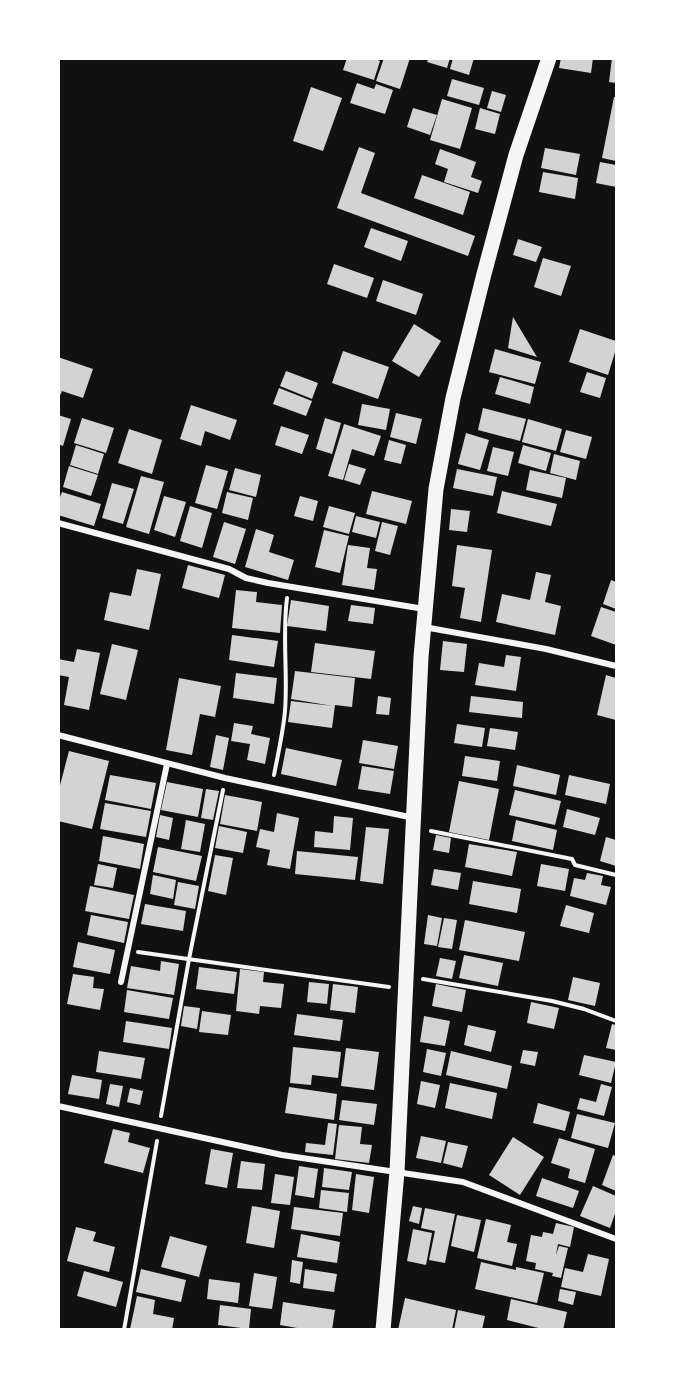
<svg xmlns="http://www.w3.org/2000/svg" width="675" height="1388" font-family="'Open Sans',sans-serif">
	<rect width="100%" height="100%" fill="#111"/>
	<g fill="#d3d3d3">
		<polygon points="347,58 374,58 380,61 374,80 343,70"/>
		<polygon points="384,58 410,58 400,89 376,81"/>
		<polygon points="429,58 450,58 447,68 427,62"/>
		<polygon points="453,58 474,58 469,75 450,69"/>
		<polygon points="561,58 593,58 591,73 559,68"/>
		<polygon points="612,58 616,58 616,83 609,82"/>
		<polygon points="452,79 484,88 479,105 447,96"/>
		<polygon points="357,83 374,89 376,84 393,90 385,114 350,103"/>
		<polygon points="311,87 342,98 323,151 293,141"/>
		<polygon points="492,91 506,95 501,112 487,108"/>
		<polygon points="614,97 616,97 616,161 602,158"/>
		<polygon points="442,99 472,108 460,149 430,140"/>
		<polygon points="413,108 437,115 430,135 407,127"/>
		<polygon points="480,108 500,114 495,134 475,129"/>
		<polygon points="359,147 375,153 361,193 475,236 468,256 337,208"/>
		<polygon points="545,148 580,154 576,175 541,168"/>
		<polygon points="440,149 476,162 471,177 482,181 478,193 444,182 448,169 435,164"/>
		<polygon points="600,162 616,165 616,187 596,183"/>
		<polygon points="543,172 578,178 575,199 539,192"/>
		<polygon points="422,175 470,192 463,215 414,198"/>
		<polygon points="371,228 408,241 401,261 364,247"/>
		<polygon points="518,239 542,247 536,262 513,255"/>
		<polygon points="543,258 571,266 561,296 534,287"/>
		<polygon points="334,264 374,278 367,298 327,284"/>
		<polygon points="383,280 423,294 416,315 376,301"/>
		<polygon points="513,317 537,357 508,348"/>
		<polygon points="414,324 441,341 419,377 392,361"/>
		<polygon points="580,329 616,341 616,349 608,375 569,362"/>
		<polygon points="495,349 541,362 535,384 489,372"/>
		<polygon points="343,351 389,367 378,399 332,383"/>
		<polygon points="58,357 93,369 83,398 62,391 58,400"/>
		<polygon points="286,371 318,383 312,399 280,386"/>
		<polygon points="587,372 606,378 600,398 580,392"/>
		<polygon points="500,377 534,387 530,404 495,394"/>
		<polygon points="279,388 312,401 306,416 273,404"/>
		<polygon points="362,404 390,409 386,430 358,425"/>
		<polygon points="191,405 237,420 230,440 205,431 201,446 180,439"/>
		<polygon points="483,408 526,419 520,441 478,430"/>
		<polygon points="396,413 422,419 416,444 390,437"/>
		<polygon points="58,415 71,419 63,446 58,444"/>
		<polygon points="82,418 114,428 106,453 74,443"/>
		<polygon points="325,418 341,423 332,454 316,449"/>
		<polygon points="528,419 562,429 556,451 522,442"/>
		<polygon points="344,424 381,436 374,456 352,449 343,480 328,476"/>
		<polygon points="281,426 309,435 302,454 275,445"/>
		<polygon points="129,429 162,440 152,474 118,463"/>
		<polygon points="566,430 592,437 586,459 560,452"/>
		<polygon points="466,433 489,440 480,470 458,464"/>
		<polygon points="389,440 406,445 401,464 384,460"/>
		<polygon points="76,445 104,454 98,474 70,465"/>
		<polygon points="523,445 551,453 546,471 518,463"/>
		<polygon points="493,447 514,452 508,476 487,471"/>
		<polygon points="554,454 580,461 576,480 550,473"/>
		<polygon points="349,464 366,469 360,485 344,480"/>
		<polygon points="206,465 228,471 217,509 195,503"/>
		<polygon points="69,466 98,475 91,496 63,487"/>
		<polygon points="235,468 261,475 256,497 229,490"/>
		<polygon points="457,469 497,477 493,496 453,488"/>
		<polygon points="530,470 566,478 562,498 526,490"/>
		<polygon points="141,476 164,482 149,534 126,527"/>
		<polygon points="112,483 134,489 123,524 102,518"/>
		<polygon points="372,491 412,501 406,524 366,514"/>
		<polygon points="502,491 557,504 551,526 497,513"/>
		<polygon points="62,492 101,504 94,526 58,515 58,502"/>
		<polygon points="227,492 253,498 248,520 222,513"/>
		<polygon points="164,496 186,502 175,537 154,530"/>
		<polygon points="300,496 318,501 313,521 294,516"/>
		<polygon points="190,506 212,513 202,548 180,541"/>
		<polygon points="329,506 355,513 349,534 323,527"/>
		<polygon points="451,509 470,511 467,532 449,530"/>
		<polygon points="356,516 380,522 376,538 352,532"/>
		<polygon points="224,522 246,529 235,564 213,557"/>
		<polygon points="382,522 398,526 390,555 375,551"/>
		<polygon points="256,529 274,535 269,552 294,560 288,580 245,567"/>
		<polygon points="324,530 349,536 340,573 315,567"/>
		<polygon points="348,545 370,548 367,568 377,569 374,590 342,585"/>
		<polygon points="457,545 492,550 481,622 460,618 465,588 452,586"/>
		<polygon points="188,565 225,575 219,598 182,588"/>
		<polygon points="137,569 161,574 149,630 104,620 110,592 131,596"/>
		<polygon points="536,572 551,575 545,602 561,606 555,635 496,622 502,594 530,600"/>
		<polygon points="611,580 616,582 616,609 603,604"/>
		<polygon points="236,590 257,592 256,602 282,605 280,633 232,628"/>
		<polygon points="291,600 329,606 326,631 287,626"/>
		<polygon points="351,605 375,608 373,624 348,621"/>
		<polygon points="601,607 616,612 616,645 591,636"/>
		<polygon points="232,635 278,641 274,667 229,660"/>
		<polygon points="443,641 467,644 464,672 440,670"/>
		<polygon points="315,643 375,651 371,679 311,672"/>
		<polygon points="112,644 138,650 126,700 100,694"/>
		<polygon points="77,649 100,653 89,710 64,705 69,677 58,675 58,659 74,662"/>
		<polygon points="506,655 521,657 516,691 475,685 479,663 504,667"/>
		<polygon points="295,671 355,678 352,707 335,705 332,728 288,722 291,701 333,706 291,699"/>
		<polygon points="236,673 277,678 274,704 233,698"/>
		<polygon points="606,675 616,678 616,720 597,715"/>
		<polygon points="179,678 221,686 215,717 200,714 192,755 166,750"/>
		<polygon points="378,696 391,698 389,715 376,714"/>
		<polygon points="471,696 523,702 522,718 469,712"/>
		<polygon points="234,723 253,726 251,734 270,738 265,764 247,760 250,744 231,741"/>
		<polygon points="457,724 485,728 482,747 454,743"/>
		<polygon points="490,728 518,732 515,750 487,746"/>
		<polygon points="216,735 229,738 223,770 210,767"/>
		<polygon points="363,740 398,746 394,769 359,763"/>
		<polygon points="286,748 342,760 336,786 281,774"/>
		<polygon points="69,751 109,761 92,829 58,821 58,793"/>
		<polygon points="465,756 500,761 497,781 462,776"/>
		<polygon points="517,765 560,775 556,795 513,786"/>
		<polygon points="362,766 394,771 390,794 358,789"/>
		<polygon points="110,775 156,783 151,809 105,800"/>
		<polygon points="569,775 610,784 606,804 565,795"/>
		<polygon points="459,781 499,789 489,840 449,832"/>
		<polygon points="167,782 203,789 198,817 161,810"/>
		<polygon points="206,789 219,791 213,820 201,818"/>
		<polygon points="515,790 561,801 555,825 509,815"/>
		<polygon points="225,795 262,802 257,831 220,824"/>
		<polygon points="105,803 151,811 146,837 100,829"/>
		<polygon points="567,809 600,818 595,835 563,827"/>
		<polygon points="277,813 299,818 290,869 267,865 270,850 256,847 260,829 274,832"/>
		<polygon points="160,815 173,818 169,840 156,837"/>
		<polygon points="334,816 353,818 350,850 314,847 315,831 333,833"/>
		<polygon points="186,820 205,824 200,852 181,849"/>
		<polygon points="516,820 557,830 553,850 512,841"/>
		<polygon points="219,826 247,832 243,853 215,848"/>
		<polygon points="366,827 389,829 383,884 360,881"/>
		<polygon points="436,835 451,838 449,853 433,850"/>
		<polygon points="103,836 144,844 140,869 99,861"/>
		<polygon points="606,837 616,840 616,866 600,861"/>
		<polygon points="469,844 517,852 512,876 465,867"/>
		<polygon points="158,847 202,856 196,881 153,872"/>
		<polygon points="297,851 358,857 355,880 295,874"/>
		<polygon points="215,855 233,858 226,895 208,891"/>
		<polygon points="98,864 117,868 113,888 94,885"/>
		<polygon points="541,864 569,869 565,891 537,886"/>
		<polygon points="434,869 461,873 458,890 431,885"/>
		<polygon points="587,873 603,876 601,885 611,887 606,905 570,896 574,878 585,880"/>
		<polygon points="153,875 176,880 173,899 150,894"/>
		<polygon points="473,881 521,889 517,913 469,904"/>
		<polygon points="178,882 199,886 195,909 174,905"/>
		<polygon points="90,886 134,895 129,919 85,911"/>
		<polygon points="145,904 186,911 183,931 141,924"/>
		<polygon points="566,905 594,913 589,933 560,926"/>
		<polygon points="91,915 128,922 124,943 87,935"/>
		<polygon points="428,915 442,918 437,946 424,944"/>
		<polygon points="444,918 457,920 452,949 438,947"/>
		<polygon points="465,920 525,932 519,961 459,950"/>
		<polygon points="78,942 115,950 110,974 73,967"/>
		<polygon points="464,955 503,963 498,986 459,978"/>
		<polygon points="440,958 456,961 452,979 436,976"/>
		<polygon points="161,961 179,964 174,995 127,988 131,966 160,971"/>
		<polygon points="199,967 237,972 234,994 196,989"/>
		<polygon points="240,969 264,972 263,982 284,984 281,1008 260,1006 259,1014 236,1011"/>
		<polygon points="73,974 94,977 93,988 104,989 100,1010 67,1004"/>
		<polygon points="573,977 600,983 595,1006 568,1000"/>
		<polygon points="309,982 329,984 327,1004 307,1002"/>
		<polygon points="333,984 358,987 355,1013 330,1010"/>
		<polygon points="436,984 466,990 462,1012 432,1006"/>
		<polygon points="127,990 173,998 169,1019 124,1012"/>
		<polygon points="531,1002 559,1008 554,1029 527,1023"/>
		<polygon points="184,1006 200,1008 197,1029 181,1026"/>
		<polygon points="202,1011 231,1015 228,1035 199,1032"/>
		<polygon points="297,1014 343,1020 340,1041 294,1035"/>
		<polygon points="424,1016 450,1021 445,1046 420,1042"/>
		<polygon points="126,1021 172,1028 169,1049 123,1042"/>
		<polygon points="612,1024 616,1025 616,1050 606,1048"/>
		<polygon points="468,1025 496,1031 491,1052 464,1045"/>
		<polygon points="293,1047 341,1052 338,1078 312,1075 311,1085 290,1083"/>
		<polygon points="346,1048 379,1052 374,1090 341,1086"/>
		<polygon points="427,1049 446,1053 441,1076 423,1072"/>
		<polygon points="523,1050 538,1052 535,1066 520,1063"/>
		<polygon points="99,1051 145,1058 141,1079 96,1072"/>
		<polygon points="451,1051 512,1066 507,1089 446,1075"/>
		<polygon points="584,1055 616,1062 611,1083 579,1075"/>
		<polygon points="72,1075 102,1080 99,1099 68,1094"/>
		<polygon points="421,1081 440,1085 435,1108 417,1104"/>
		<polygon points="450,1083 497,1093 492,1119 445,1108"/>
		<polygon points="110,1084 123,1086 119,1107 106,1104"/>
		<polygon points="601,1084 612,1087 604,1116 577,1109 580,1098 596,1102"/>
		<polygon points="289,1087 337,1094 334,1120 285,1113"/>
		<polygon points="130,1088 143,1091 140,1105 127,1102"/>
		<polygon points="342,1100 377,1104 374,1125 339,1120"/>
		<polygon points="538,1103 570,1112 565,1131 533,1123"/>
		<polygon points="577,1114 615,1123 608,1148 571,1138"/>
		<polygon points="328,1123 337,1124 333,1155 305,1152 306,1143 325,1145"/>
		<polygon points="339,1125 362,1127 360,1144 372,1145 369,1163 335,1159"/>
		<polygon points="113,1129 130,1133 128,1142 150,1148 143,1173 104,1163"/>
		<polygon points="421,1136 446,1141 441,1163 416,1158"/>
		<polygon points="513,1137 544,1157 520,1195 489,1175"/>
		<polygon points="559,1138 595,1149 585,1183 568,1178 570,1169 551,1163"/>
		<polygon points="448,1142 468,1146 462,1168 443,1163"/>
		<polygon points="211,1149 233,1153 227,1188 205,1184"/>
		<polygon points="613,1155 616,1156 616,1191 602,1185"/>
		<polygon points="241,1161 265,1164 262,1190 237,1188"/>
		<polygon points="299,1166 318,1169 314,1198 295,1195"/>
		<polygon points="324,1168 352,1172 349,1190 322,1187"/>
		<polygon points="275,1174 294,1177 290,1205 271,1203"/>
		<polygon points="356,1174 374,1177 369,1213 352,1210"/>
		<polygon points="542,1178 579,1191 573,1208 536,1196"/>
		<polygon points="593,1186 616,1196 616,1211 610,1228 580,1216"/>
		<polygon points="321,1190 349,1193 347,1212 319,1208"/>
		<polygon points="252,1206 280,1211 274,1248 246,1243"/>
		<polygon points="413,1206 422,1208 419,1224 409,1221"/>
		<polygon points="294,1207 343,1213 340,1236 291,1229"/>
		<polygon points="425,1208 455,1214 445,1263 429,1260 435,1231 421,1228"/>
		<polygon points="457,1215 481,1220 474,1252 451,1246"/>
		<polygon points="486,1219 511,1225 507,1242 517,1244 512,1266 477,1258"/>
		<polygon points="556,1223 574,1227 570,1247 558,1244 556,1255 559,1246 568,1248 561,1278 552,1276 553,1273 535,1269 536,1263 526,1261 531,1235 542,1237 543,1232 553,1234"/>
		<polygon points="76,1227 96,1232 93,1241 115,1247 109,1272 67,1261"/>
		<polygon points="413,1229 432,1233 426,1265 407,1261"/>
		<polygon points="301,1234 340,1242 337,1263 297,1257"/>
		<polygon points="170,1236 207,1246 199,1277 161,1267"/>
		<polygon points="588,1254 609,1259 601,1296 561,1287 565,1268 583,1272"/>
		<polygon points="292,1260 303,1262 300,1284 290,1282"/>
		<polygon points="481,1262 516,1270 516,1267 544,1273 537,1303 475,1289"/>
		<polygon points="141,1269 186,1280 181,1302 136,1292"/>
		<polygon points="305,1269 337,1274 334,1292 303,1288"/>
		<polygon points="84,1271 123,1282 116,1307 77,1296"/>
		<polygon points="254,1273 277,1277 272,1309 249,1306"/>
		<polygon points="209,1279 240,1283 238,1303 207,1299"/>
		<polygon points="560,1289 576,1292 573,1305 558,1301"/>
		<polygon points="137,1296 155,1300 153,1314 174,1318 172,1330 130,1329"/>
		<polygon points="405,1298 456,1310 452,1330 398,1330"/>
		<polygon points="511,1299 567,1312 563,1330 546,1330 507,1320"/>
		<polygon points="283,1302 335,1310 332,1330 309,1330 280,1325"/>
		<polygon points="220,1305 251,1309 249,1329 218,1325"/>
		<polygon points="458,1310 485,1316 482,1330 454,1330"/>
	</g>
	<g fill="none" stroke-linecap="round" stroke-linejoin="round">
		<g stroke="#f5f5f5" stroke-width="4">
			<path d="M 274,775 C 278,754 283,733 285,711 C 288,673 282,636 287,598"/>
			<polyline points="431,831 572,859 575,865 616,875"/>
			<polyline points="138,952 389,987"/>
			<polyline points="423,979 552,1001 584,1009 616,1021"/>
			<polyline points="161,1116 189,959 223,790"/>
			<polyline points="124,1330 157,1141"/>
		</g>
		<g stroke="#f5f5f5" stroke-width="6">
			<polyline points="58,523 229,569 246,578 268,583 424,609"/>
			<polyline points="424,627 546,649 616,666"/>
			<polyline points="58,735 225,778 414,818"/>
			<polyline points="121,982 167,764"/>
			<polyline points="58,1106 282,1155 463,1182 616,1239"/>
		</g>
		<polyline stroke="#f5f5f5" stroke-width="15" points="383,1330 397,1172 421,657 436,489 453,398 484,274 516,155 549,58"/>
	</g>
	<rect width="675" height="1388" fill="none" stroke="#ffffff" stroke-width="120"/>
</svg>
